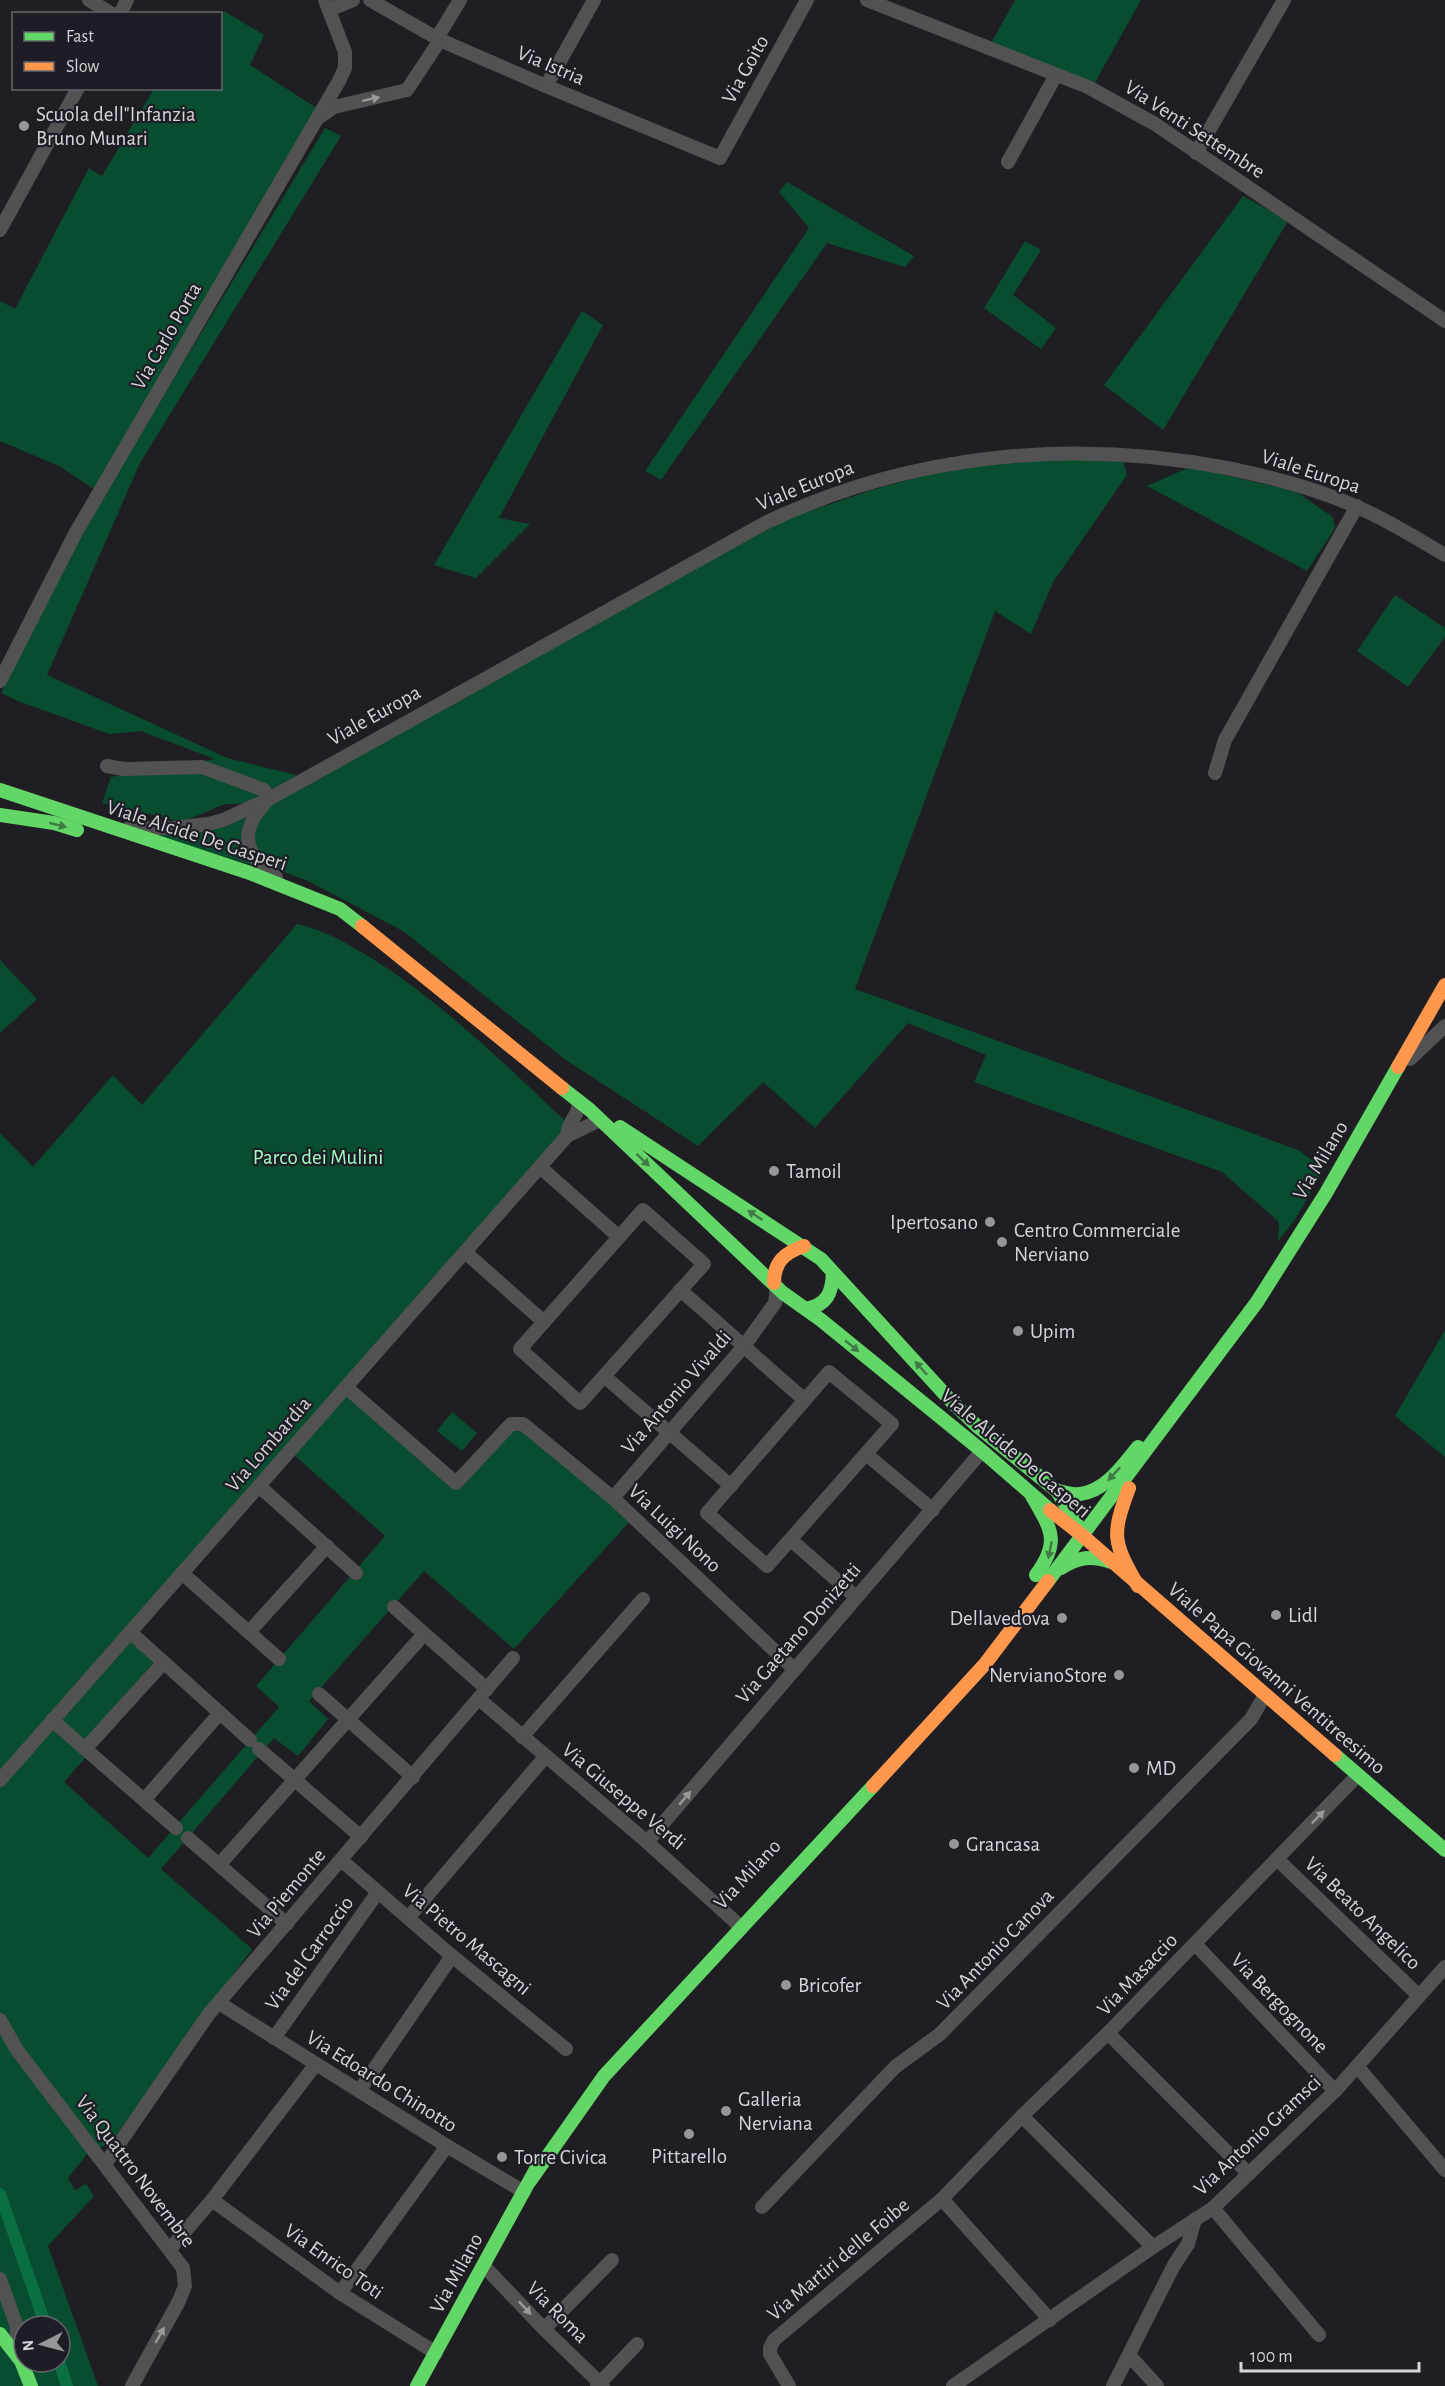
<svg xmlns="http://www.w3.org/2000/svg" width="1445" height="2386" font-family="'Alegreya Sans',sans-serif">
	<rect width="100%" height="100%" fill="#1f1f23"/>
	<g fill="#084d2f" fill-rule="evenodd">
		<polygon points="1015,0 1141,0 1093,86 990,45"/>
		<polygon points="224,11 264,35 250,65 318,109 94,489 59,466 0,441 0,301 15,309 89,168 102,176 154,89 220,88 220,15"/>
		<polygon points="325,128 341,136 140,463 47,675 227,758 292,774 309,781 652,591 789,518 875,489 941,471 1038,457 1123,461 1127,475 1053,582 1031,634 995,611 855,989 1298,1150 1324,1169 1296,1218 1278,1241 1279,1222 1222,1172 974,1082 986,1055 908,1023 815,1128 763,1082 698,1146 566,1060 403,931 308,881 266,865 253,846 256,820 274,803 225,804 182,822 102,803 111,777 215,759 141,731 109,734 18,701 1,693 95,509"/>
		<polygon points="787,182 914,256 905,267 827,243 661,480 645,471 809,228 779,192"/>
		<polygon points="1243,196 1288,221 1163,430 1104,385"/>
		<polygon points="1025,241 1041,250 1013,295 1056,328 1041,349 984,308"/>
		<polygon points="582,311 603,325 499,518 530,524 476,578 434,565"/>
		<polygon points="1190,467 1295,491 1333,517 1335,528 1307,571 1147,486"/>
		<polygon points="1395,595 1445,628 1445,637 1408,687 1357,651"/>
		<path d="M 247,816 C 237,836 245,848 255,866 L 150,834 Z"/>
		<path d="M 297,924 C 327,931 350,945 376,961 C 446,1006 506,1065 566,1122 L 561,1132 L 530,1172 L 122,1632 L 154,1662 L 78,1748 L 86,1757 L 64,1782 L 148,1858 L 279,1707 L 256,1686 L 385,1536 L 294,1455 L 347,1391 L 458,1487 L 512,1430 L 521,1428 L 631,1520 L 514,1649 L 424,1571 L 309,1701 L 328,1719 L 298,1756 L 274,1738 L 161,1869 L 252,1949 L 110,2143 L 88,2153 L 68,2178 L 75,2190 L 86,2184 L 94,2196 L 48,2246 L 98,2386 L 0,2386 L 0,2284 L 4,2282 L 0,2271 L 0,1133 L 33,1167 L 113,1075 L 142,1105 ZM 24,2326 L 60,2326 L 60,2362 L 24,2362 Z"/>
		<polygon points="0,960 37,999 0,1033"/>
		<polygon points="1445,1330 1445,1457 1395,1416"/>
		<polygon points="452,1412 477,1433 462,1451 437,1431"/>
	</g>
	<g fill="none" stroke-linecap="round" stroke-linejoin="round">
		<g stroke="#0b6f45" stroke-width="12">
			<polyline points="0,2194 46,2326"/>
			<polyline points="59,2362 67,2386"/>
		</g>
		<g stroke="#525253" stroke-width="14">
			<polyline points="89,0 112,14"/>
			<polyline points="370,0 440,40 546,86 720,158 807,0"/>
			<polyline points="867,0 1088,87 1155,124 1445,321"/>
			<polyline points="329,10 353,0"/>
			<polyline points="120,14 127,0"/>
			<polyline points="546,86 594,0"/>
			<polyline points="318,118 334,107 407,90 440,40 440,33 460,0"/>
			<polyline points="1196,153 1284,0"/>
			<polyline points="1008,162 1056,75"/>
			<polyline points="0,230 78,88"/>
			<polyline points="0,681 75,534 339,81 345,68 345,52 325,0"/>
			<polyline points="107,766 124,769 202,767 264,790 269,799"/>
			<polyline points="1215,773 1225,740 1357,506"/>
			<path d="M 266,802 C 238,831 244,856 276,877"/>
			<path d="M 129,828 L 173,828 L 208,824 L 223,820 L 269,799 L 765,523 C 909,454 1070,438 1227,468 C 1271,477 1316,488 1357,507 C 1388,520 1416,538 1445,555"/>
			<polyline points="1410,1059 1445,1026"/>
			<path d="M 567,1136 C 567,1122 580,1115 579,1101"/>
			<polyline points="540,1167 619,1237"/>
			<polygon points="643,1210 704,1264 580,1403 520,1349"/>
			<polyline points="465,1252 544,1322"/>
			<path d="M 680,1290 C 723,1326 762,1364 805,1400"/>
			<polygon points="829,1372 892,1424 767,1566 707,1513"/>
			<polyline points="604,1376 731,1486"/>
			<polyline points="346,1387 456,1483 511,1424 523,1424 613,1498 794,1669"/>
			<polyline points="866,1454 933,1510"/>
			<polyline points="259,1486 356,1573"/>
			<polyline points="613,1498 744,1346 775,1303 777,1287"/>
			<polyline points="791,1540 856,1597"/>
			<polyline points="182,1573 279,1659"/>
			<polyline points="394,1607 487,1689"/>
			<polyline points="130,1632 250,1740"/>
			<polyline points="249,1632 327,1546"/>
			<polyline points="319,1694 413,1777"/>
			<polyline points="479,1699 647,1842 741,1927"/>
			<polyline points="52,1720 176,1828"/>
			<polyline points="522,1737 643,1599"/>
			<polyline points="85,1749 163,1663"/>
			<polyline points="259,1749 361,1837"/>
			<polyline points="0,1780 567,1136 600,1120"/>
			<polyline points="144,1800 219,1714"/>
			<polyline points="188,1838 287,1924"/>
			<polyline points="647,1842 982,1451"/>
			<polyline points="1277,1859 1419,1996"/>
			<polyline points="341,1860 452,1956 566,2049"/>
			<polyline points="219,1865 424,1634"/>
			<polyline points="408,1918 545,1757"/>
			<polyline points="1195,1944 1335,2091"/>
			<polyline points="219,2003 447,2146 524,2192"/>
			<polyline points="0,2020 17,2050 183,2268 185,2286 179,2301 132,2386"/>
			<polyline points="1108,2033 1249,2174"/>
			<polyline points="274,2038 378,1892"/>
			<polyline points="1357,2066 1445,2170"/>
			<polyline points="359,2091 452,1956"/>
			<polyline points="1022,2116 1153,2247"/>
			<polyline points="105,2164 208,2015 513,1658"/>
			<polyline points="942,2199 1050,2320"/>
			<polyline points="212,2200 340,2293 436,2353"/>
			<polyline points="762,2207 895,2067 940,2034 1251,1719 1265,1695"/>
			<polyline points="1213,2208 1319,2335"/>
			<polyline points="170,2249 212,2200 316,2064"/>
			<polyline points="484,2266 544,2329 603,2386"/>
			<polyline points="0,2279 17,2327 15,2351"/>
			<polyline points="340,2293 447,2146"/>
			<polyline points="544,2329 612,2260"/>
			<polyline points="1129,2355 1157,2386"/>
			<polyline points="597,2386 637,2344"/>
			<polyline points="789,2386 770,2354 770,2348 774,2340 942,2199 1022,2116 1108,2033 1358,1775"/>
			<polyline points="953,2386 1153,2247 1213,2208 1335,2091 1445,1967"/>
			<polyline points="1113,2386 1174,2265 1188,2244 1195,2219"/>
		</g>
		<g stroke="#63d668" stroke-width="14">
			<polyline points="0,790 250,873 340,909 362,926"/>
			<polyline points="0,815 54,823 77,830"/>
			<polyline points="562,1088 590,1110 783,1293 821,1320 982,1451 1050,1510"/>
			<polyline points="620,1127 821,1259 951,1401 977,1426 1057,1491 1078,1526"/>
			<path d="M 806,1309 C 827,1305 832,1293 833,1273"/>
			<path d="M 1057,1491 C 1065,1492 1073,1495 1080,1494 C 1106,1491 1123,1465 1138,1447"/>
			<path d="M 1032,1496 C 1051,1529 1061,1541 1036,1575"/>
			<path d="M 1061,1568 C 1078,1557 1092,1555 1111,1562"/>
			<polyline points="1048,1581 1257,1302 1326,1193 1398,1067"/>
			<polyline points="1335,1755 1445,1850"/>
			<polyline points="530,2181 604,2076 873,1786"/>
			<polyline points="0,2334 21,2361 31,2386"/>
			<polyline points="417,2386 536,2169"/>
		</g>
		<g stroke="#ff974d" stroke-width="14">
			<polyline points="362,926 562,1088"/>
			<polyline points="1398,1067 1445,985"/>
			<path d="M 774,1283 C 774,1262 784,1253 804,1246"/>
			<path d="M 1129,1488 C 1111,1536 1113,1542 1138,1586"/>
			<polyline points="1050,1510 1083,1536 1335,1755"/>
			<polyline points="873,1786 985,1664 1048,1581"/>
		</g>
	</g>
	<defs><path id="oneway-solid" d="M-6-.8H1V-3.2L6.5 0L1 3.2V.8H-6Z" transform="scale(1.5)"/></defs>
	<g fill="#9a9a9d">
		<use href="#oneway-solid" transform="translate(371 99) rotate(-12)"/>
		<use href="#oneway-solid" transform="translate(685 1798) rotate(-50)"/>
		<use href="#oneway-solid" transform="translate(1318 1817) rotate(-46)"/>
		<use href="#oneway-solid" transform="translate(525 2308) rotate(47)"/>
		<use href="#oneway-solid" transform="translate(160 2335) rotate(-61)"/>
	</g>
	<g fill="#407a46">
		<use href="#oneway-solid" transform="translate(58 825) rotate(14)"/>
		<use href="#oneway-solid" transform="translate(643 1160) rotate(43)"/>
		<use href="#oneway-solid" transform="translate(755 1215) rotate(-147)"/>
		<use href="#oneway-solid" transform="translate(852 1346) rotate(39)"/>
		<use href="#oneway-solid" transform="translate(921 1368) rotate(-132)"/>
		<use href="#oneway-solid" transform="translate(1114 1474) rotate(133)"/>
		<use href="#oneway-solid" transform="translate(1050 1550) rotate(101)"/>
	</g>
	<g fill="#95959a" stroke="#1e1d25" stroke-width="2">
		<circle cx="24" cy="126" r="6"/>
		<circle cx="774" cy="1171" r="6"/>
		<circle cx="990" cy="1222" r="6"/>
		<circle cx="1002" cy="1242" r="6"/>
		<circle cx="1018" cy="1331" r="6"/>
		<circle cx="1276" cy="1615" r="6"/>
		<circle cx="1062" cy="1618" r="6"/>
		<circle cx="1119" cy="1675" r="6"/>
		<circle cx="1134" cy="1768" r="6"/>
		<circle cx="954" cy="1844" r="6"/>
		<circle cx="786" cy="1985" r="6"/>
		<circle cx="726" cy="2111" r="6"/>
		<circle cx="689" cy="2134" r="6"/>
		<circle cx="502" cy="2157" r="6"/>
	</g>
	<g text-anchor="middle" stroke-width="4.5" stroke-linejoin="round" paint-order="stroke">
		<g font-size="21" fill="#d4d4da" stroke="#1e1d25">
			<text transform="translate(551 65) rotate(23)" y="7">Via Istria</text>
			<text transform="translate(745 69) rotate(-61)" y="7">Via Goito</text>
			<text transform="translate(1195 129) rotate(33)" y="7">Via Venti Settembre</text>
			<text transform="translate(166 336) rotate(-60)" y="7">Via Carlo Porta</text>
			<text transform="translate(1311 471) rotate(18)" y="7">Viale Europa</text>
			<text transform="translate(805 485) rotate(-22)" y="7">Viale Europa</text>
			<text transform="translate(374 715) rotate(-29)" y="7">Viale Europa</text>
			<text transform="translate(197 835) rotate(18)" y="7">Viale Alcide De Gasperi</text>
			<text transform="translate(1320 1160) rotate(-59)" y="7">Via Milano</text>
			<text transform="translate(676 1392) rotate(-49)" y="7">Via Antonio Vivaldi</text>
			<text transform="translate(268 1444) rotate(-49)" y="7">Via Lombardia</text>
			<text transform="translate(1016 1453) rotate(40)" y="7">Viale Alcide De Gasperi</text>
			<text transform="translate(675 1528) rotate(43)" y="7">Via Luigi Nono</text>
			<text transform="translate(798 1633) rotate(-49)" y="7">Via Gaetano Donizetti</text>
			<text transform="translate(1277 1678) rotate(41)" y="7">Viale Papa Giovanni Ventitreesimo</text>
			<text transform="translate(624 1796) rotate(40)" y="7">Via Giuseppe Verdi</text>
			<text transform="translate(747 1874) rotate(-47)" y="7">Via Milano</text>
			<text transform="translate(286 1893) rotate(-50)" y="7">Via Piemonte</text>
			<text transform="translate(1363 1913) rotate(44)" y="7">Via Beato Angelico</text>
			<text transform="translate(467 1939) rotate(40)" y="7">Via Pietro Mascagni</text>
			<text transform="translate(995 1949) rotate(-46)" y="7">Via Antonio Canova</text>
			<text transform="translate(309 1953) rotate(-54)" y="7">Via del Carroccio</text>
			<text transform="translate(1137 1974) rotate(-46)" y="7">Via Masaccio</text>
			<text transform="translate(1280 2003) rotate(46)" y="7">Via Bergognone</text>
			<text transform="translate(382 2081) rotate(32)" y="7">Via Edoardo Chinotto</text>
			<text transform="translate(1257 2135) rotate(-43)" y="7">Via Antonio Gramsci</text>
			<text transform="translate(136 2171) rotate(53)" y="7">Via Quattro Novembre</text>
			<text transform="translate(838 2259) rotate(-40)" y="7">Via Martiri delle Foibe</text>
			<text transform="translate(334 2261) rotate(35)" y="7">Via Enrico Toti</text>
			<text transform="translate(456 2273) rotate(-61)" y="7">Via Milano</text>
			<text transform="translate(558 2312) rotate(45)" y="7">Via Roma</text>
		</g>
		<g font-size="21" fill="#d4d4da" stroke="#1e1d25" text-anchor="start">
			<text x="36" y="121">Scuola dell"Infanzia<tspan x="36" dy="24">Bruno Munari</tspan></text>
			<text x="786" y="1178">Tamoil</text>
			<text x="978" y="1229" text-anchor="end">Ipertosano</text>
			<text x="1014" y="1237">Centro Commerciale<tspan x="1014" dy="24">Nerviano</tspan></text>
			<text x="1030" y="1338">Upim</text>
			<text x="1288" y="1622">Lidl</text>
			<text x="1050" y="1625" text-anchor="end">Dellavedova</text>
			<text x="1107" y="1682" text-anchor="end">NervianoStore</text>
			<text x="1146" y="1775">MD</text>
			<text x="966" y="1851">Grancasa</text>
			<text x="798" y="1992">Bricofer</text>
			<text x="738" y="2106">Galleria<tspan x="738" dy="24">Nerviana</tspan></text>
			<text x="689" y="2163" text-anchor="middle">Pittarello</text>
			<text x="514" y="2164">Torre Civica</text>
		</g>
		<g font-size="21" fill="#9ffcc5" stroke="#1e1d25">
			<text x="318" y="1164">Parco dei Mulini</text>
		</g>
	</g>
	<rect x="12" y="12" width="210" height="78" fill="#1e1d25" stroke="#67666d" stroke-width="1.5"/>
	<rect x="24" y="32" width="30" height="9" fill="#63d668" stroke="#67666d" stroke-width="1.5"/>
	<text x="66" y="42" font-size="18" fill="#d4d4da">Fast</text>
	<rect x="24" y="62" width="30" height="9" fill="#ff974d" stroke="#67666d" stroke-width="1.5"/>
	<text x="66" y="72" font-size="18" fill="#d4d4da">Slow</text>
	<g transform="translate(42 2344) rotate(264)"><circle r="28" fill="#1e1d25" stroke="#67666d" stroke-width="1.5"/>
	<path d="M0-4.5L10 22L0 15L-10 22Z" fill="#95959a"/>
	<text y="-9" font-size="16" font-weight="bold" text-anchor="middle" fill="#d4d4da">N</text>
	</g>
	<path d="M1241 2362v9h178v-9" fill="none" stroke="#d4d4da" stroke-width="3"/>
	<text x="1250" y="2362" font-size="18" fill="#d4d4da" stroke="#1e1d25" stroke-width="4.5" paint-order="stroke">100 m</text>
</svg>
